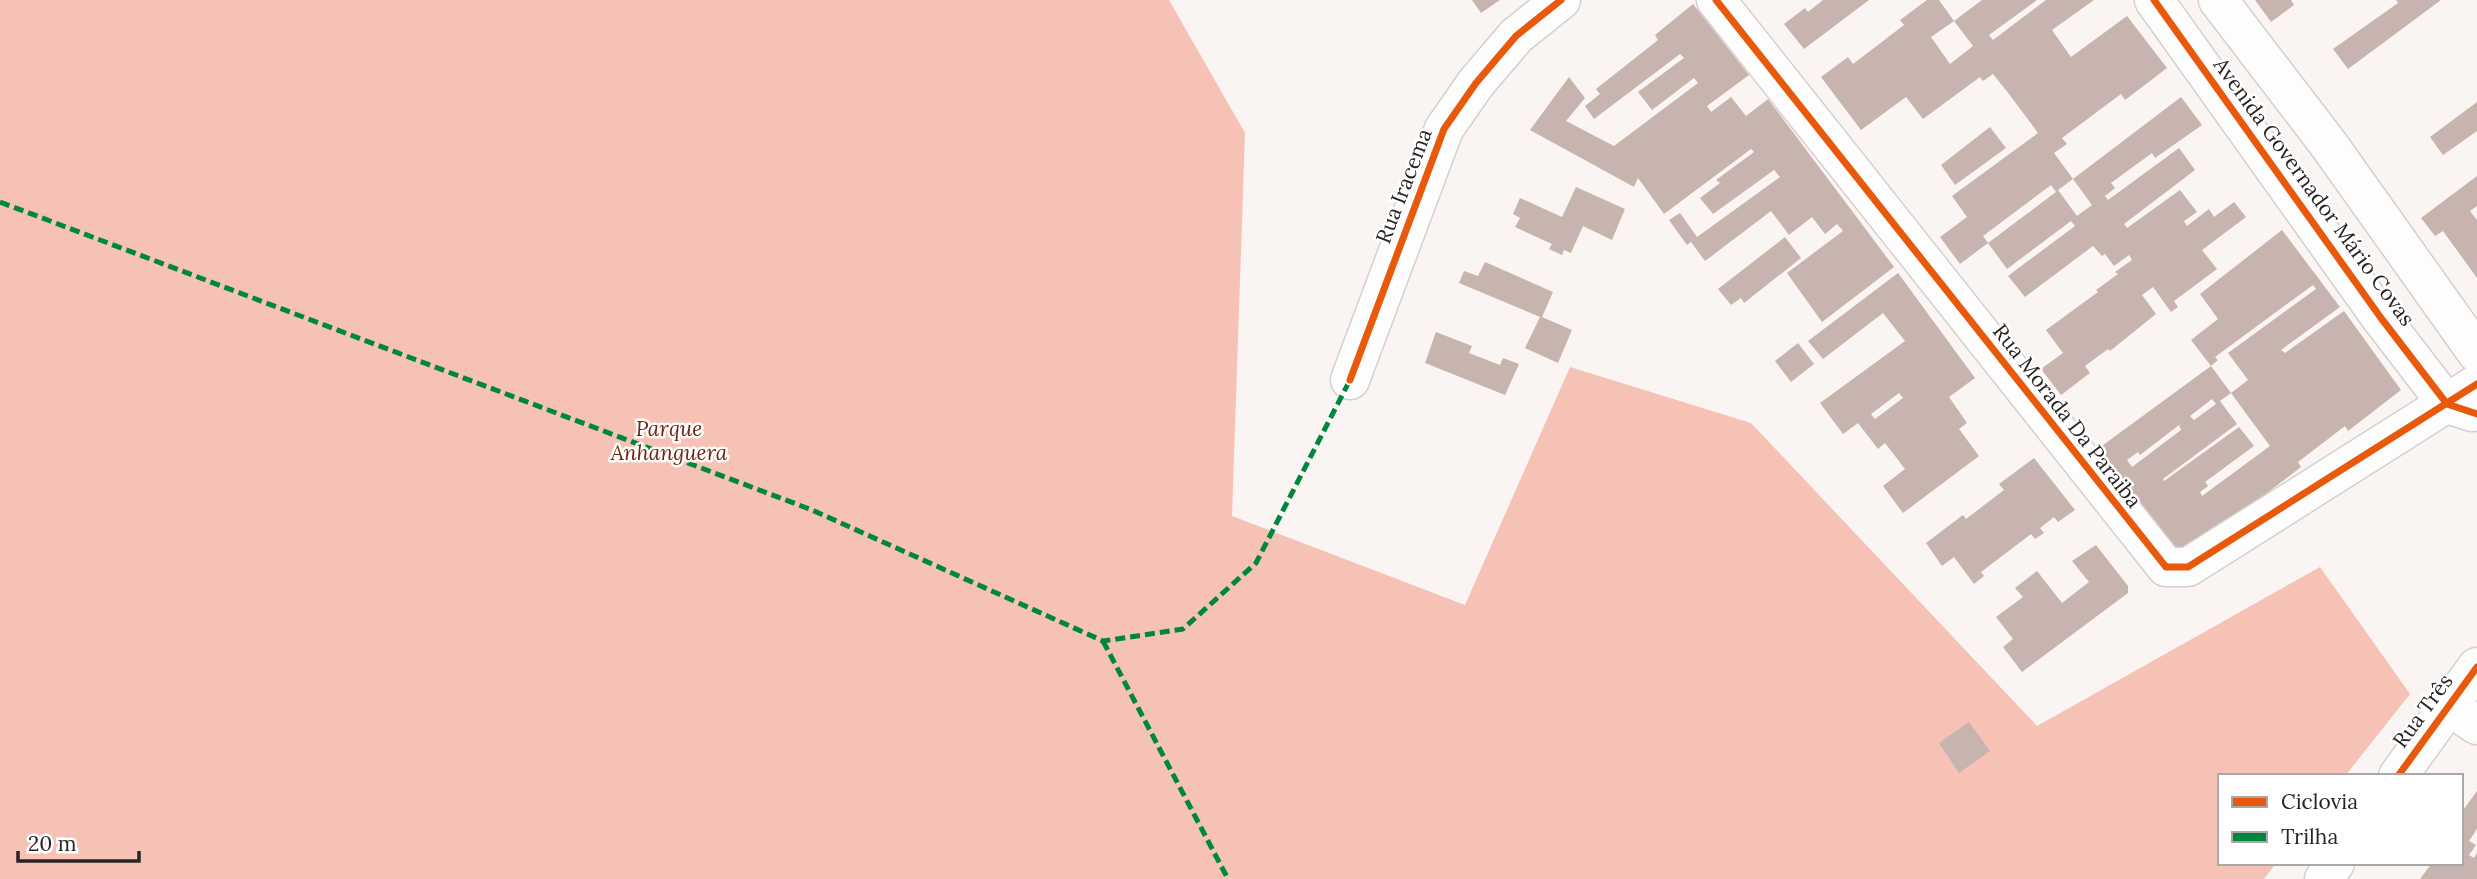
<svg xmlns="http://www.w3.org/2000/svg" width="2477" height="879" font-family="Lora,serif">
	<rect width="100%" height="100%" fill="#faf4f2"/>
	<polygon fill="#f7c2b6" points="0,0 1169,0 1245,133 1232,516 1465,605 1570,367 1751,423 2037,726 2320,567 2410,694 2345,776 2220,776 2220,863 2276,863 2264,879 0,879"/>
	<g fill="#c7b4af" fill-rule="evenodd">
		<polygon points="1472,0 1500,0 1481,13"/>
		<polygon points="1823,0 1869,0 1804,49 1784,24 1805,8 1808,12"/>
		<path d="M 1927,0 L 1939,0 L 1954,21 L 1982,0 L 2037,0 L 1989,35 L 1993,40 L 2046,0 L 2094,0 L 2052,30 L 2071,57 L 2127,16 L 2167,68 L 2125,100 L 2121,94 L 2062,138 L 2067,144 L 2054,153 L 2073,179 L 2181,97 L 2202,125 L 2155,158 L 2152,153 L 2111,183 L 2115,188 L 2105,196 L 2108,200 L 2179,148 L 2195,170 L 2124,224 L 2127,228 L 2180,190 L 2197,212 L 2184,221 L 2187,226 L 2209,209 L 2214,217 L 2234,202 L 2246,217 L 2202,250 L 2217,269 L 2174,301 L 2178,307 L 2171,312 L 2153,287 L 2142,295 L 2156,314 L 2110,351 L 2108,349 L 2085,366 L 2090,373 L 2061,395 L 2041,369 L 2063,353 L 2046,330 L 2098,292 L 2096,290 L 2118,274 L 2115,272 L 2132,260 L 2129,255 L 2114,266 L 2105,254 L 2102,256 L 2093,246 L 2025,297 L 2008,276 L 2075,226 L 2071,221 L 2007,269 L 1988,243 L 2056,192 L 2051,185 L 1983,236 L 1988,243 L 1960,264 L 1940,237 L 1967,217 L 1952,196 L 2038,133 L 2009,94 L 1993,74 L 1983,81 L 1980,77 L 1923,119 L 1906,97 L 1861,130 L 1821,77 L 1848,57 L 1853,64 L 1904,25 L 1900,20 ZM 1954,21 L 1973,46 L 1950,64 L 1931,37 ZM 2073,179 L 2092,205 L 2077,216 L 2058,190 Z"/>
		<polygon points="2255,0 2291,0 2294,5 2271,22"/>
		<polygon points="2396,0 2441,0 2348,69 2333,49 2398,3"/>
		<polygon points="1693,4 1749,75 1707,106 1711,112 1731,97 1746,116 1768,99 1894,267 1822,322 1787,273 1843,231 1837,224 1825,234 1812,217 1789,235 1771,211 1705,261 1691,242 1687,245 1669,220 1680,213 1697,237 1780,177 1774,170 1713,214 1700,198 1720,183 1716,180 1754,152 1751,149 1664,214 1638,178 1634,187 1530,130 1569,77 1585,98 1566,121 1614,146 1698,83 1694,78 1652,110 1638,92 1684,58 1680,54 1594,119 1585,106 1600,94 1596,89 1658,40 1655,35"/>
		<polygon points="2477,102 2477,131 2443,155 2430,137"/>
		<polygon points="1990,127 2006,148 1955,185 1941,165"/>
		<polygon points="2477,176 2477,206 2470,211 2477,220 2477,278 2443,231 2435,236 2421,218"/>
		<polygon points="1576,187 1625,209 1612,240 1583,226 1571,253 1564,250 1562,255 1549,249 1552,244 1515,227 1520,218 1513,214 1520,198 1562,217"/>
		<path d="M 2282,230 L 2340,307 L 2281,350 L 2285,353 L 2344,311 L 2401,390 L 2348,431 L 2345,426 L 2298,462 L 2301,467 L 2184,556 L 2174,549 L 2099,448 L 2211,366 L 2231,393 L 2220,401 L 2237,424 L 2163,479 L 2164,481 L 2239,427 L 2254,446 L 2205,482 L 2208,486 L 2200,492 L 2202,496 L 2270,446 L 2231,393 L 2248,380 L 2228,353 L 2316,289 L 2313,285 L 2215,357 L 2218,360 L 2211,366 L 2191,340 L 2218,319 L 2200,294 ZM 2212,399 L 2216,404 L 2194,420 L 2190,416 ZM 2179,425 L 2181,430 L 2132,467 L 2127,460 L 2138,452 L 2140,455 Z"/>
		<polygon points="1785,237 1801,258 1744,303 1741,298 1731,305 1718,289"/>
		<polygon points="1485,262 1553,292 1542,317 1572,330 1558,363 1525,348 1540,317 1459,283 1464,271 1478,276"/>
		<path d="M 1898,273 L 1975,378 L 1949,397 L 1967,423 L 1959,429 L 1979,456 L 1903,513 L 1883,486 L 1905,469 L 1885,443 L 1878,449 L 1858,423 L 1843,434 L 1820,403 L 1905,341 L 1883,313 L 1823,359 L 1808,341 ZM 1899,393 L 1903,398 L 1875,419 L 1871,414 Z"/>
		<polygon points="1436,332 1472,346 1469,353 1500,365 1503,358 1519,364 1505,395 1425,363"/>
		<polygon points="1798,343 1814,364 1791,382 1775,361"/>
		<polygon points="2034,458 2075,510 2058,522 2054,517 2040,528 2044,533 2035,539 2031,534 1981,572 1984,576 1974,584 1954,557 1942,566 1926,543 1963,515 1966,519 2004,490 1999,484"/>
		<polygon points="2096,545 2128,586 2128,593 2022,672 2003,647 2013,639 1996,617 2023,597 2015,588 2037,571 2062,603 2089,582 2072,561"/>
		<polygon points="1969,722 1990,751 1959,773 1939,743"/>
		<polygon points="2477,791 2477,829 2469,841 2476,845 2469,855 2474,858 2477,853 2477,879 2420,879 2432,863 2461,863 2461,813"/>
	</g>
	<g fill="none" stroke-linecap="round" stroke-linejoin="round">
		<g stroke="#d4d0ce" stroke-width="41">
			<g id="minor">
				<polyline points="1716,0 2166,567 2188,567 2477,384"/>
				<polyline points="2154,0 2381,318 2447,404 2472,412"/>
				<polyline points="2218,0 2329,145 2477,353"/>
				<polyline points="1350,380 1444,129 1476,83 1516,36 1561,0"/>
				<polyline points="2448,706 2477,725"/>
				<polyline points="2398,776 2477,667"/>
				<polyline points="2324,879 2335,863"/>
			</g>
		</g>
		<use href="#minor" stroke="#fefdfd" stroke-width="38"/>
		<g stroke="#00873e" stroke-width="5" stroke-dasharray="10 5" stroke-linecap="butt">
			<polyline points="0,202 812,510 1103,641 1183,629 1256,563 1350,380"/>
			<polyline points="1103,641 1228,879"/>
		</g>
		<g stroke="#fff" stroke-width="11">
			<g id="cycleway">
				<polyline points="1716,0 2166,567 2188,567 2477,384"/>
				<polyline points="2154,0 2381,318 2447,404 2477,414"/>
				<polyline points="1350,380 1444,129 1476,83 1516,36 1561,0"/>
				<polyline points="2398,776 2477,667"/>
			</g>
		</g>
		<use href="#cycleway" stroke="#e8590c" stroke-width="7"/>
	</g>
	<g text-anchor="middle" stroke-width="5" stroke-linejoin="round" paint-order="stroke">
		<g font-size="21" fill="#292423" stroke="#fff">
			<text transform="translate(1404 186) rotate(-69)" y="7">Rua Iracema</text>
			<text transform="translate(2314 192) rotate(54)" y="7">Avenida Governador Mário Covas</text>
			<text transform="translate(2067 416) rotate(52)" y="7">Rua Morada Da Paraiba</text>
			<text transform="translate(2423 711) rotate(-54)" y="7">Rua Três</text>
		</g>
		<g font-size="21" font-style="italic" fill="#712211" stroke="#fff">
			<text x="669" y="436">Parque<tspan x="669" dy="24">Anhanguera</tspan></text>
		</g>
	</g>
	<rect x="2218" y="774" width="245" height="91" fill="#ffffff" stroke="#a9a7a7" stroke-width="2"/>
	<rect x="2232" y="797" width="35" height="10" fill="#e8590c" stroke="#a9a7a7" stroke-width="2"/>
	<text x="2281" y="809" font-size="21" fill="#292423">Ciclovia</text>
	<rect x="2232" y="832" width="35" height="10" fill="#00873e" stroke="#a9a7a7" stroke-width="2"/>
	<text x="2281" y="844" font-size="21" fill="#292423">Trilha</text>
	<path d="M18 851v10h121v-10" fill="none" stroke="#292423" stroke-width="3.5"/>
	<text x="28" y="851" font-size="21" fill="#292423" stroke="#ffffff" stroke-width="5" paint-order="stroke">20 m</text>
</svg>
